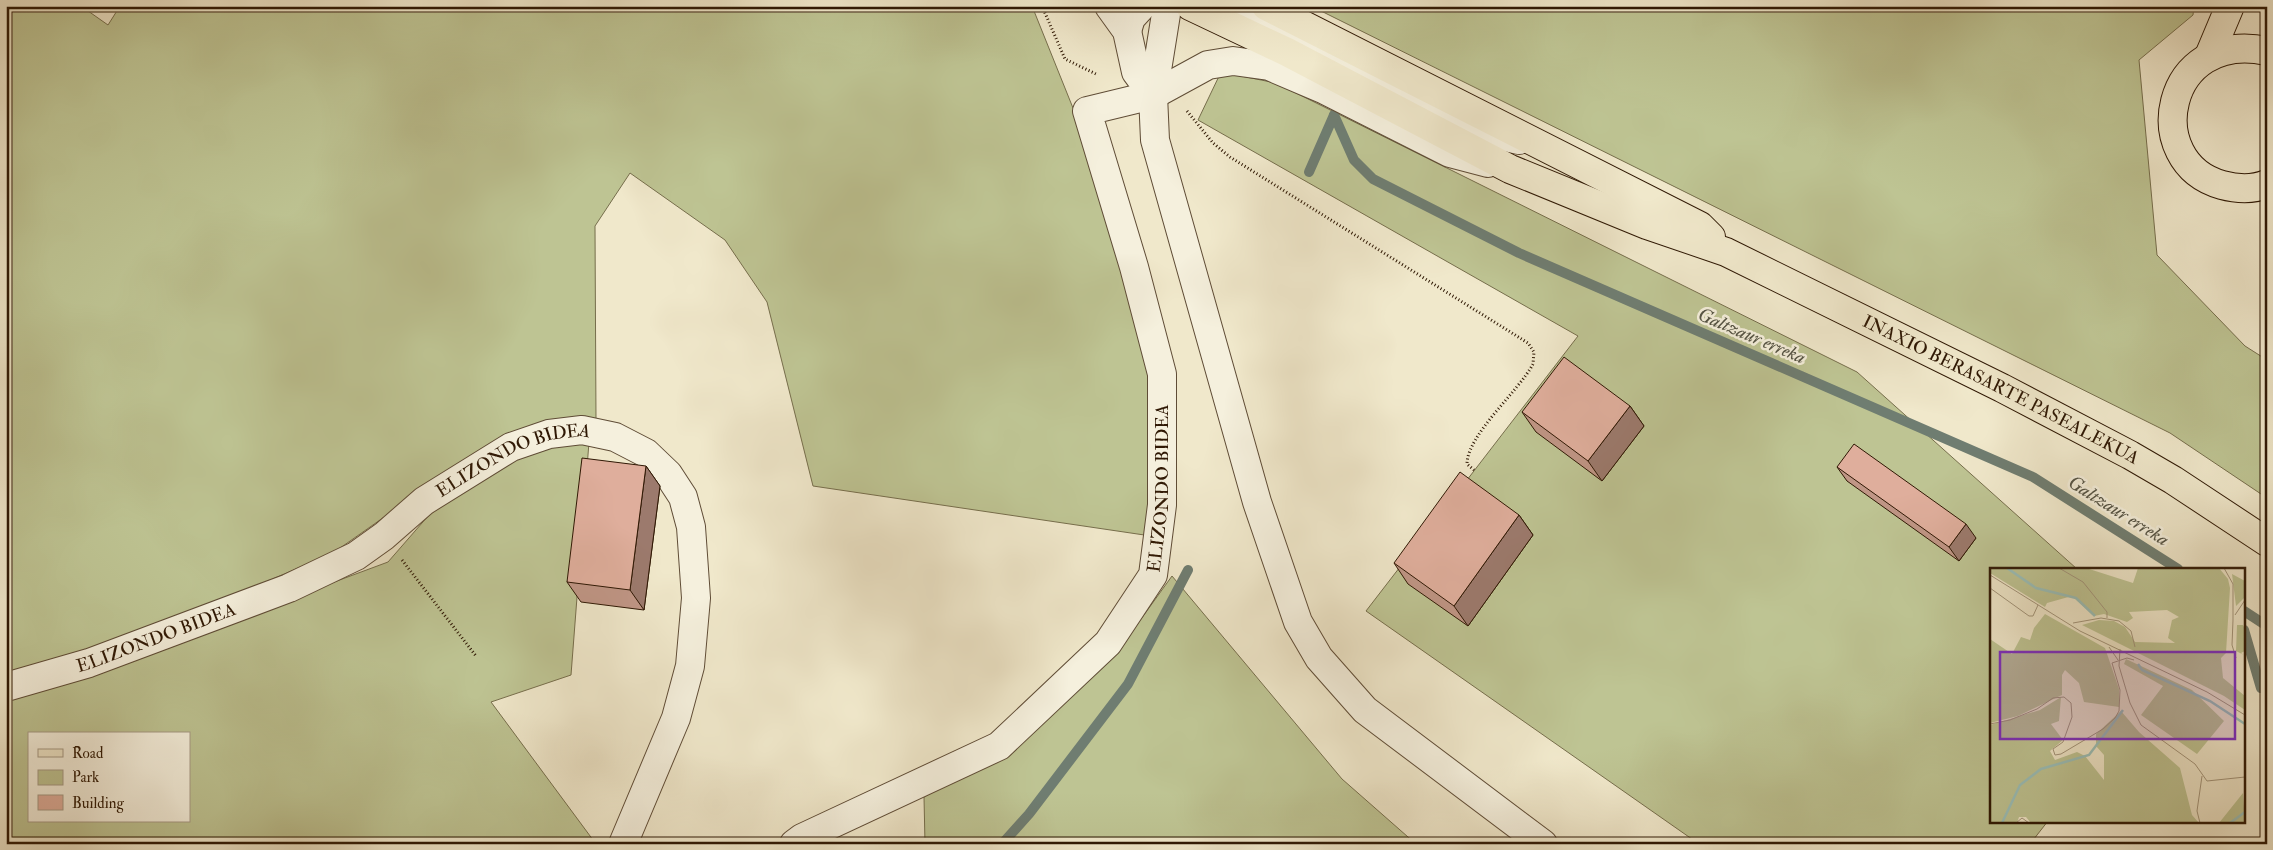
<svg xmlns="http://www.w3.org/2000/svg" width="2273" height="850" font-family="'IM FELL Double Pica',serif">
	<rect width="100%" height="100%" fill="#f0e8cb"/>
	<filter id="stains"><feTurbulence type="fractalNoise" baseFrequency=".004" numOctaves="4"/><feColorMatrix values="0 0 0 0 .2 0 0 0 0 .09 0 0 0 0 .02 0 0 0 .5 -.17"/></filter>
	<radialGradient id="worn" r=".72"><stop offset=".6" stop-color="#630" stop-opacity="0"/><stop offset="1" stop-color="#630" stop-opacity=".3"/></radialGradient>
	<g fill="#bec493" stroke="#766e4c" fill-rule="evenodd">
		<polygon points="6,6 81,6 108,25 120,6 1032,6 1077,118 1149,364 1151,536 813,486 767,302 725,240 630,173 595,226 596,420 417,494 333,553 175,621 6,676"/>
		<polygon points="1311,6 2194,6 2193,15 2139,60 2157,255 2245,346 2267,360 2267,498 2170,433"/>
		<polygon points="1221,72 1276,83 1857,372 2077,569 1992,569 1992,821 2048,821 2030,844 1699,844 1366,611 1578,336 1198,120"/>
		<path d="M 589,442 L 571,675 L 491,702 L 596,844 L 6,844 L 6,696 L 92,672 L 388,562 L 429,515 L 491,473 L 533,449 ZM 29,734 L 189,734 L 189,821 L 29,821 Z"/>
		<polygon points="1172,576 1342,779 1416,844 925,844 924,797 1020,743 1128,637"/>
	</g>
	<g fill="none" stroke-linecap="round" stroke-linejoin="round">
		<g stroke="#6f7d71" stroke-width="10">
			<polyline points="1334,115 1354,160 1373,179 1519,253 2033,477 2178,569"/>
			<polyline points="1309,172 1334,115"/>
			<polyline points="2244,611 2267,626"/>
			<polyline points="2244,630 2261,688"/>
			<polyline points="1002,844 1029,814 1128,684 1188,570"/>
		</g>
		<g stroke="#5f4c36" stroke-width="30">
			<g id="minor">
				<polyline points="1109,6 1127,31 1136,72 1153,95"/>
				<polyline points="1165,6 1166,14 1153,95 1155,140 1257,502 1298,622 1319,658 1365,710 1543,844"/>
				<polyline points="1229,6 1468,128 1519,140"/>
				<polyline points="1127,31 1131,18 1142,6"/>
				<path id="s1" d="M 6,687 L 89,663 L 289,588 L 356,556 L 384,536 L 424,501 L 511,447 L 549,434 L 582,430 L 615,437 L 646,453 L 668,474 L 683,497 L 691,527 L 696,598 L 690,666 L 676,718 L 623,844"/>
				<path id="s2" d="M 794,844 L 802,838 L 999,746 L 1108,643 L 1153,575 L 1162,505 L 1162,374 L 1134,267 L 1087,111 L 1153,95 L 1208,65 L 1233,61 L 1269,66 L 1325,90 L 1450,153 L 1488,163"/>
			</g>
		</g>
		<g stroke="#2f1804" stroke-width="30">
			<g id="major">
				<path id="s3" d="M 1190,6 L 1287,52 L 1510,169 L 1647,225 L 1726,252 L 2002,388 L 2130,455 L 2173,480 L 2267,542"/>
				<polyline points="1266,6 1700,226 1711,237"/>
				<path d="M 2267,51 C 2164,29 2140,162 2222,185 C 2237,189 2252,190 2267,184"/>
				<polyline points="2209,56 2230,6"/>
			</g>
		</g>
		<g stroke="#2f1804" stroke-width="3" stroke-dasharray="1 2.5" stroke-linecap="butt">
			<polyline points="1042,6 1065,59 1098,75"/>
			<path d="M 1187,111 L 1213,143 L 1230,157 L 1528,343 L 1534,352 L 1533,364 C 1519,391 1467,435 1467,464 L 1475,471"/>
			<polyline points="402,560 476,656"/>
		</g>
		<use href="#minor" stroke="#f5f0dd" stroke-width="28"/>
		<use href="#major" stroke="#f0e8cb" stroke-width="28"/>
	</g>
	<g fill="#c09686" stroke="#2f1804">
		<polygon points="1630,406 1644,426 1602,481 1536,432 1522,412"/>
		<polygon points="646,466 660,486 644,610 581,602 567,582"/>
		<polygon points="1837,467 1976,538 1959,561 1847,481"/>
		<polygon points="1519,515 1533,535 1468,626 1408,584 1394,563"/>
	</g>
	<g fill="#9c7a6d" stroke="#2f1804">
		<polygon points="1630,406 1644,426 1602,481 1588,461"/>
		<polygon points="646,466 660,486 644,610 630,590"/>
		<polygon points="1519,515 1533,535 1468,626 1454,606"/>
		<polygon points="1966,524 1976,538 1959,561 1949,547"/>
	</g>
	<g fill="#dfae9c" stroke="#2f1804">
		<polygon points="1564,357 1630,406 1588,461 1522,412"/>
		<polygon points="1854,444 1966,524 1949,547 1837,467"/>
		<polygon points="582,458 646,466 630,590 567,582"/>
		<polygon points="1460,472 1519,515 1454,606 1394,563"/>
	</g>
	<g text-anchor="middle" stroke-width="5" stroke-linejoin="round" paint-order="stroke">
		<g font-size="18" fill="#2f1804" stroke="#f5f0dd">
			<text dy="6" stroke="none"><textPath href="#s3" startOffset="898">INAXIO BERASARTE PASEALEKUA</textPath></text>
			<text dy="6" stroke="none"><textPath href="#s1" startOffset="562">ELIZONDO BIDEA</textPath></text>
			<text dy="6" stroke="none"><textPath href="#s2" startOffset="546">ELIZONDO BIDEA</textPath></text>
			<text dy="6" stroke="none"><textPath href="#s1" startOffset="158">ELIZONDO BIDEA</textPath></text>
		</g>
		<g font-size="19" font-style="italic" fill="#545344" stroke="#f5f0dd">
			<text transform="translate(1752 335) rotate(23)" y="7">Galtzaur erreka</text>
			<text transform="translate(2119 510) rotate(32)" y="7">Galtzaur erreka</text>
		</g>
	</g>
	<g transform="translate(1990 568)">
		<rect width="255" height="255" fill="#f0e8cb"/>
		<path d="M 0,0 L 96,0 L 143,15 L 148,0 L 229,0 L 238,11 L 240,20 L 236,85 L 231,90 L 233,110 L 255,128 L 255,142 L 234,128 L 92,57 L 109,52 L 124,53 L 135,59 L 145,74 L 185,75 L 178,70 L 182,52 L 189,49 L 177,42 L 139,44 L 143,50 L 137,54 L 114,46 L 104,48 L 82,28 L 57,35 L 55,39 L 0,5 ZM 242,6 L 255,13 L 255,29 L 246,38 ZM 55,46 L 115,80 L 129,121 L 129,139 L 94,134 L 89,115 L 75,102 L 72,107 L 72,127 L 28,148 L 0,155 L 0,71 L 22,86 L 31,69 L 40,72 L 44,60 ZM 247,57 L 253,57 L 255,61 L 255,83 L 251,85 L 254,87 L 246,83 ZM 136,91 L 202,122 L 234,153 L 207,186 L 151,147 L 173,118 L 134,96 ZM 71,129 L 69,153 L 61,156 L 73,172 L 60,183 L 65,192 L 87,184 L 95,188 L 114,212 L 114,187 L 106,178 L 106,166 L 131,143 L 149,164 L 190,200 L 202,247 L 209,255 L 41,255 L 36,249 L 29,249 L 27,255 L 0,255 L 0,157 L 50,142 ZM 253,225 L 255,255 L 229,255 Z" fill="#bec493"/>
		<path fill="none" stroke="#9ac0ba" stroke-width="2.5" d="M 17,0 L 46,20 L 86,30 L 105,48M 148,96 L 152,102 L 220,133 L 255,156M 12,255 L 30,217 L 51,201 L 99,187 L 133,142M 240,255 L 255,244"/>
		<path fill="none" stroke="#a3957b" stroke-width="1" d="M 69,0 L 93,14 L 117,44 L 117,50M 234,0 L 243,16 L 243,52M 0,7 L 90,63 L 217,124 L 255,147M 0,20 L 39,48 L 43,48 L 48,37M 245,47 L 255,32M 243,52 L 242,77 L 246,90M 83,55 L 111,50 L 129,53 L 141,63 L 145,79M 119,79 L 128,92M 130,81 L 129,98 L 140,135 L 151,157 L 205,196 L 217,213 L 255,209M 0,156 L 20,152 L 47,141 L 63,130 L 74,129 L 81,135 L 82,149 L 73,174 L 63,181 L 65,187 L 71,186 L 113,161 L 125,150 L 129,143 L 130,122 L 122,95 L 137,90 L 144,92M 26,255 L 32,250 L 39,255M 210,255 L 207,243 L 212,208"/>
		<path fill="#7b2cbf" fill-opacity="0.15" stroke="#7b2cbf" stroke-width="2.5" d="M 10,84 L 245,84 L 245,171 L 10,171 Z"/>
		<rect width="255" height="255" fill="none" stroke="#2f1804" stroke-width="2.5"/>
	</g>
	<rect width="2273" height="850" fill="none" stroke="#f0e8cb" stroke-width="25"/>
	<rect x="8" y="8" width="2258" height="835" fill="none" stroke="#2f1804" stroke-width="2.5"/>
	<rect x="12" y="12" width="2248" height="825" fill="none" stroke="#2f1804"/>
	<rect x="28" y="732" width="162" height="90" fill="#f5f0dd" stroke="#a69a86"/>
	<rect x="38" y="749" width="25" height="8" fill="#f0e8cb" stroke="#a69a86"/>
	<text x="72" y="758" font-size="15" fill="#2f1804">Road</text>
	<rect x="38" y="770" width="25" height="15" fill="#bec493" stroke="#a69a86"/>
	<text x="72" y="782" font-size="15" fill="#2f1804">Park</text>
	<rect x="38" y="795" width="25" height="15" fill="#dfae9c" stroke="#a69a86"/>
	<text x="72" y="808" font-size="15" fill="#2f1804">Building</text>
	<rect width="100%" height="100%" filter="url(#stains)"/>
	<rect width="100%" height="100%" fill="url(#worn)"/>
</svg>
